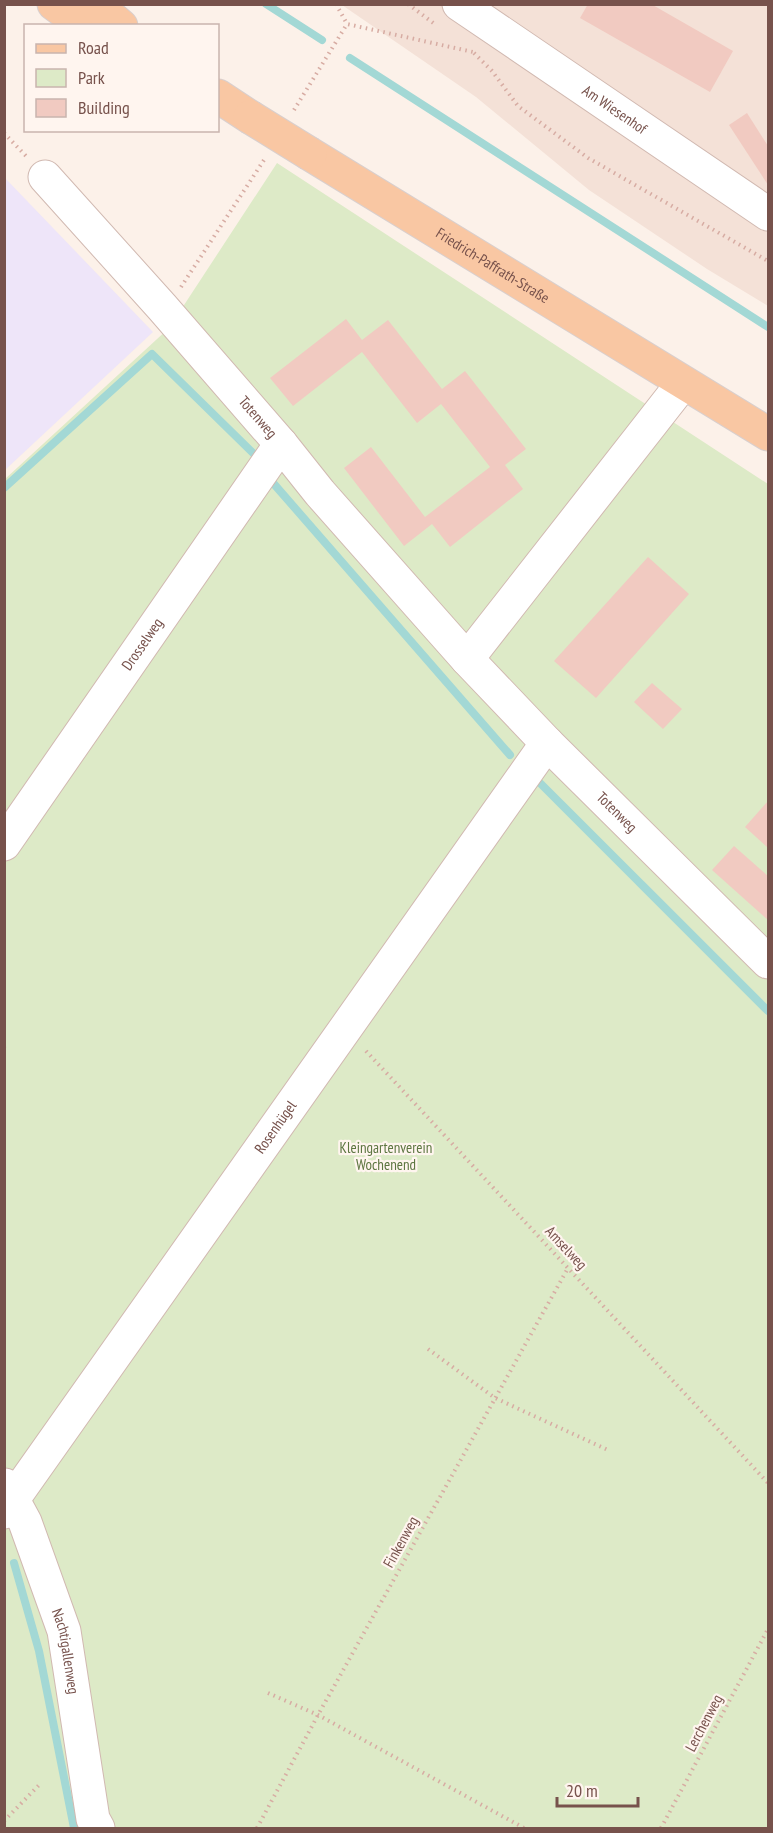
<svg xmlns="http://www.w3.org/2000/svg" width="773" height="1833" font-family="'PT Sans Narrow',sans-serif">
	<rect width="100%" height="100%" fill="#fcf1e9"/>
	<polygon fill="#f4e1d7" points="342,5 768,5 768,306 707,269 589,190 476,97"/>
	<polygon fill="#eee5f9" points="5,178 153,332 5,470"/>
	<polygon fill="#ddeac7" points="277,163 768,484 768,1828 5,1828 5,479 169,328"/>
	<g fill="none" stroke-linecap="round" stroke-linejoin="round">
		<g stroke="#a3d8d5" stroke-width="8">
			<polyline points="266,4 322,40"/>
			<polyline points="350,58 768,327"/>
			<polyline points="267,476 510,755"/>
			<polyline points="4,488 152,354 255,455"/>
			<polyline points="541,784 768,1011"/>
			<polyline points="14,1563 39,1651 74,1828"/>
		</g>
	</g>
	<g fill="#f1cac1">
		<polygon points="588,4 651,4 733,51 710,92 580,18"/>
		<polygon points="747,113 768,146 768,185 729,125"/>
		<polygon points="346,319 362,340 388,320 442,389 465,371 526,449 505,465 523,489 450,547 432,524 404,546 344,468 371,447 425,517 490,467 441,404 417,423 362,352 293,406 270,378"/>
		<polygon points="648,557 689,594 596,698 554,661"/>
		<polygon points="652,683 682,709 663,729 634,702"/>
		<polygon points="768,801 768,848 745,827"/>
		<polygon points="734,846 768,876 768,920 712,870"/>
	</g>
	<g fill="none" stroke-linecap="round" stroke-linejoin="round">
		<g stroke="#d1b9b1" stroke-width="35">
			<g id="minor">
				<path id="s1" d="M 459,4 L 768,214"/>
				<path id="s2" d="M 45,177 L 162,307 L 281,444 L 320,493 L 467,659 L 547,743 L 768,962"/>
				<polyline points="467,659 683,383"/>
				<path id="s3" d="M 4,844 L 281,444"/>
				<path id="s4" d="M 5,1485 L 25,1522 L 64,1631 L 93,1819 L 98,1828"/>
				<path id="s5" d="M 4,1512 L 547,743"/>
			</g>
		</g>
		<g stroke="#d9cfcd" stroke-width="35">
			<g id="major">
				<polyline points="54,4 84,26"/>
				<polyline points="95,4 121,26"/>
				<polyline points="218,96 250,117"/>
				<path id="s6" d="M 310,154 L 768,434"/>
			</g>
		</g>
		<g stroke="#d7aca3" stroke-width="4" stroke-dasharray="1.5 4.5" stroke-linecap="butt">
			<polyline points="336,4 347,24 473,52"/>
			<polyline points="408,4 436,25"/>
			<polyline points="474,53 492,71 518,106 588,158 768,261"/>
			<polyline points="294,110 347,24"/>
			<polyline points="4,133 26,156"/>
			<polyline points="181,287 264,160"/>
			<polyline points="4,1048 9,1051"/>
			<polyline points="366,1051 768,1483"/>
			<polyline points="428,1349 495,1398 608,1450"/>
			<polyline points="268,1693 318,1715 524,1828"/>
			<polyline points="4,1821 40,1784"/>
			<polyline points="257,1828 318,1715 568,1268"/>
			<polyline points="661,1828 768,1629"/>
		</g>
		<use href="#minor" stroke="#fff" stroke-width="33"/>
		<use href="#major" stroke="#f9c7a3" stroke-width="33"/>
		<g stroke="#d9cfcd" stroke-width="35" stroke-linecap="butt">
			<polyline id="major-bridge" points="250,117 310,154"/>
		</g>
		<use href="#major-bridge" stroke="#f9c7a3" stroke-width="33"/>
	</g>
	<g text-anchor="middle" stroke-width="4.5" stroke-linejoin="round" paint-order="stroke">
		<g font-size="15" fill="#77524c" stroke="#fff5ef">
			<text dy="5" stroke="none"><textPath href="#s1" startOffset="188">Am Wiesenhof</textPath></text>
			<text dy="5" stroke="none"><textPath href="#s6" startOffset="214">Friedrich-Paffrath-Straße</textPath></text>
			<text dy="5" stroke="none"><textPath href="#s2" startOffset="321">Totenweg</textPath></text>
			<text dy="5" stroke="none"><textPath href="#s3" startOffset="243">Drosselweg</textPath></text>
			<text dy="5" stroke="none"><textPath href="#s2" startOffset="855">Totenweg</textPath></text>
			<text dy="5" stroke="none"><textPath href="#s5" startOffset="471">Rosenhügel</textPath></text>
			<text transform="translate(566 1248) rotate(47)" y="5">Amselweg</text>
			<text transform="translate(401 1542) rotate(-61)" y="5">Finkenweg</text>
			<text dy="5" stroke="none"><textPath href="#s4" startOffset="178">Nachtigallenweg</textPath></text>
			<text transform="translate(704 1723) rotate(-62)" y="5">Lerchenweg</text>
		</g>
		<g font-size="15" fill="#5d7641" stroke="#fff5ef">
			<text x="386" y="1153">Kleingartenverein<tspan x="386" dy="17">Wochenend</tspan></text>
		</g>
	</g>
	<rect width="773" height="1833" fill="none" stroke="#77524c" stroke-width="12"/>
	<rect x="24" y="24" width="195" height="108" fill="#fff5ef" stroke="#c9b4ae" stroke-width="1.5"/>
	<rect x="36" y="44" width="30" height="9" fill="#f9c7a3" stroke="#c9b4ae" stroke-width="1.5"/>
	<text x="78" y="54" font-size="18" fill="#77524c">Road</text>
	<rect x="36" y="69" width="30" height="18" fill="#ddeac7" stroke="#c9b4ae" stroke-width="1.5"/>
	<text x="78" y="84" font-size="18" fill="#77524c">Park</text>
	<rect x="36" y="99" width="30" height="18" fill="#f1cac1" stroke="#c9b4ae" stroke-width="1.5"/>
	<text x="78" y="114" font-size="18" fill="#77524c">Building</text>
	<path d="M557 1797v9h81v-9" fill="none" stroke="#77524c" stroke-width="3"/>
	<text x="566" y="1797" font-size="18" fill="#77524c" stroke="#fff5ef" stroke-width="4.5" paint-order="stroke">20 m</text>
</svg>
